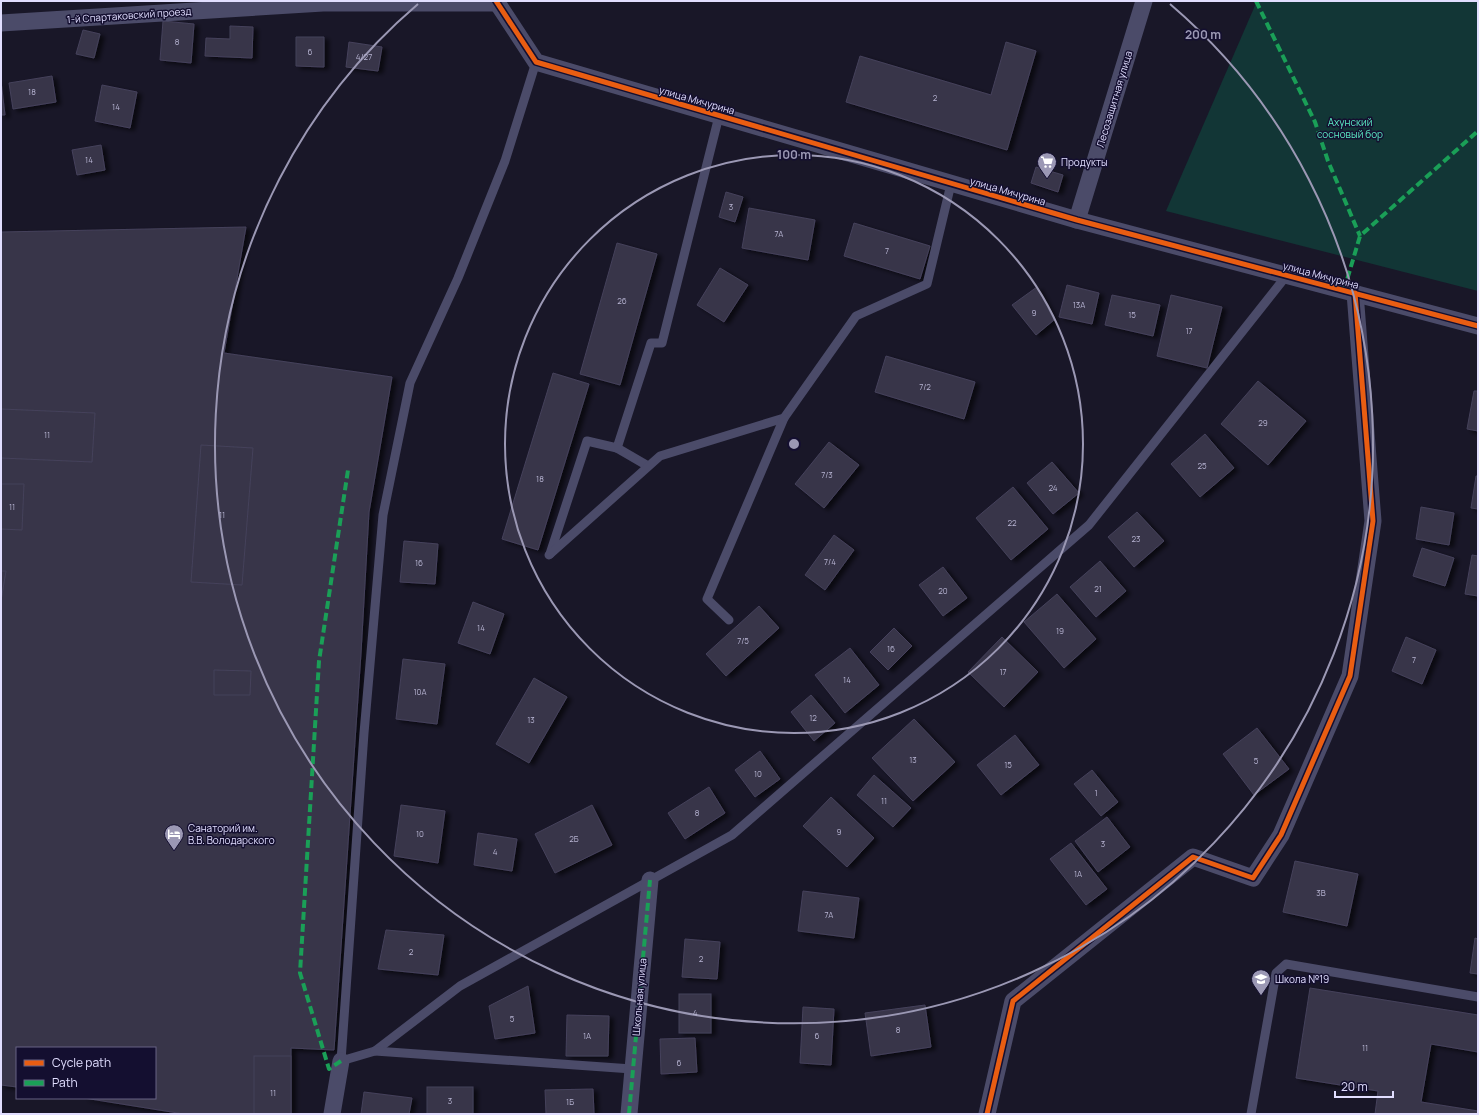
<svg xmlns="http://www.w3.org/2000/svg" width="1479" height="1115" font-family="Manrope,sans-serif">
	<defs>
		<filter id="shadow"><feDropShadow dx="4.5" dy="2.5" stdDeviation="2" flood-color="#0009"/></filter>
	</defs>
	<rect width="100%" height="100%" fill="#191728"/>
	<polygon fill="#123636" points="1257,1 1478,1 1478,291 1166,211"/>
	<g fill="#383649" stroke="#45415b" filter="url(#shadow)">
		<polygon points="163,21 194,24 191,63 160,60"/>
		<polygon points="230,26 253,27 252,58 205,56 206,38 230,39"/>
		<polygon points="83,30 100,34 94,58 76,54"/>
		<polygon points="296,37 324,37 324,67 296,66"/>
		<polygon points="349,42 382,47 378,71 346,67"/>
		<polygon points="1006,42 1036,51 1007,150 846,102 860,56 991,95"/>
		<polygon points="52,76 56,102 13,109 9,83"/>
		<polygon points="1,81 5,115 1,115"/>
		<polygon points="102,85 137,92 130,128 95,121"/>
		<polygon points="101,145 105,170 77,175 72,150"/>
		<polygon points="1036,167 1063,175 1058,192 1031,183"/>
		<polygon points="726,192 743,197 735,222 719,217"/>
		<polygon points="749,208 815,220 808,260 742,248"/>
		<polygon points="854,223 930,246 920,279 844,256"/>
		<polygon points="246,227 224,353 392,377 369,512 361,653 334,1050 291,1048 291,1114 184,1114 84,1098 155,1098 155,1048 17,1048 17,1087 1,1085 1,232"/>
		<polygon points="617,243 657,254 620,385 580,374"/>
		<polygon points="720,268 748,285 724,322 697,305"/>
		<polygon points="1067,285 1099,293 1092,324 1059,317"/>
		<polygon points="1037,287 1054,320 1036,335 1012,305"/>
		<polygon points="1112,295 1160,305 1153,336 1105,325"/>
		<polygon points="1171,295 1222,307 1207,368 1157,356"/>
		<polygon points="886,356 975,382 964,419 875,392"/>
		<polygon points="553,373 589,384 538,550 502,539"/>
		<polygon points="1258,381 1306,421 1268,465 1221,424"/>
		<polygon points="1474,391 1478,391 1478,431 1467,429"/>
		<polygon points="1,409 95,413 92,462 1,458"/>
		<polygon points="1205,434 1234,468 1200,497 1171,464"/>
		<polygon points="829,442 859,465 824,508 795,484"/>
		<polygon points="201,445 253,448 242,585 191,582"/>
		<polygon points="1052,462 1079,493 1053,514 1027,483"/>
		<polygon points="1476,476 1478,476 1478,509 1471,508"/>
		<polygon points="1,484 24,484 22,530 1,529"/>
		<polygon points="1013,487 1048,529 1011,560 976,518"/>
		<polygon points="1421,507 1454,513 1449,545 1416,539"/>
		<polygon points="1137,512 1164,541 1134,567 1108,537"/>
		<polygon points="834,535 854,550 825,590 805,575"/>
		<polygon points="404,541 438,544 435,584 400,582"/>
		<polygon points="1422,548 1454,558 1445,586 1413,576"/>
		<polygon points="1472,555 1478,556 1478,596 1465,594"/>
		<polygon points="1100,561 1126,591 1096,617 1070,587"/>
		<polygon points="943,567 967,598 943,616 919,585"/>
		<polygon points="1,571 6,571 1,601"/>
		<polygon points="1057,594 1096,639 1064,668 1024,622"/>
		<polygon points="473,602 504,614 490,654 458,643"/>
		<polygon points="759,606 779,628 726,676 706,654"/>
		<polygon points="894,628 912,646 888,670 870,652"/>
		<polygon points="1002,637 1038,672 1004,707 968,672"/>
		<polygon points="1406,637 1436,650 1422,684 1392,671"/>
		<polygon points="850,648 879,685 845,713 815,675"/>
		<polygon points="403,659 445,664 437,724 396,719"/>
		<polygon points="214,670 251,671 250,695 214,695"/>
		<polygon points="534,678 567,697 529,763 496,744"/>
		<polygon points="811,695 835,723 814,741 791,712"/>
		<polygon points="914,719 955,762 913,801 872,758"/>
		<polygon points="1257,728 1289,769 1254,795 1223,754"/>
		<polygon points="1015,735 1039,765 1001,795 977,765"/>
		<polygon points="760,751 780,779 755,797 735,770"/>
		<polygon points="1092,770 1118,802 1101,816 1074,784"/>
		<polygon points="874,775 911,808 893,827 857,795"/>
		<polygon points="709,787 725,813 685,839 668,813"/>
		<polygon points="831,797 874,838 847,867 803,826"/>
		<polygon points="401,805 445,811 438,863 394,856"/>
		<polygon points="592,805 612,845 555,873 535,834"/>
		<polygon points="1107,817 1130,847 1098,872 1075,841"/>
		<polygon points="478,833 517,839 512,871 474,865"/>
		<polygon points="1071,843 1107,889 1086,905 1050,859"/>
		<polygon points="1295,861 1358,874 1347,926 1283,912"/>
		<polygon points="803,891 859,898 854,938 798,931"/>
		<polygon points="386,930 444,935 438,975 378,969"/>
		<polygon points="1475,938 1478,939 1478,974 1470,973"/>
		<polygon points="685,939 720,942 717,979 682,977"/>
		<polygon points="528,986 535,1033 495,1039 489,1006"/>
		<polygon points="1310,988 1478,1015 1478,1052 1431,1044 1421,1102 1478,1111 1478,1114 1375,1114 1378,1091 1296,1078"/>
		<rect x="679" y="994" width="32" height="39"/>
		<polygon points="925,1005 931,1047 871,1056 865,1013"/>
		<polygon points="803,1007 834,1009 831,1065 800,1063"/>
		<polygon points="567,1015 609,1016 608,1056 566,1056"/>
		<polygon points="695,1038 697,1072 661,1074 660,1039"/>
		<rect x="254" y="1056" width="37" height="58"/>
		<rect x="427" y="1087" width="46" height="27"/>
		<polygon points="593,1089 594,1114 546,1114 545,1090"/>
		<polygon points="364,1092 412,1098 409,1114 361,1114"/>
	</g>
	<g fill="none" stroke-linecap="round" stroke-linejoin="round">
		<g stroke="#4b4b69" stroke-width="9">
			<polyline points="536,62 505,161 458,278 410,383 383,515 364,733 341,1061 375,1051 460,986 732,835 1089,525 1287,275"/>
			<polyline points="617,448 648,466"/>
			<polyline points="550,554 587,441 617,448 651,343 662,343 719,116"/>
			<polyline points="549,555 660,456 784,418 856,316 927,284 951,184"/>
			<polyline points="729,620 707,599 784,418"/>
			<polyline points="375,1051 632,1069"/>
			<polyline points="1251,1114 1276,973 1286,964 1478,997"/>
		</g>
		<g stroke="#4b4b69" stroke-width="17">
			<polyline points="496,1 536,62 1077,220 1478,326"/>
			<polyline points="1,23 323,3 497,3"/>
			<polyline points="1077,220 1144,1"/>
			<polyline points="332,1114 341,1061"/>
			<polyline points="629,1114 650,880"/>
			<polyline points="987,1114 1013,1001 1193,857 1253,878 1281,835 1350,676 1373,521 1355,293"/>
		</g>
		<g stroke="#1a9f57" stroke-width="4" stroke-dasharray="8 4" stroke-linecap="butt">
			<polyline points="1256,1 1315,122 1328,161 1360,236"/>
			<polyline points="1344,290 1360,236 1478,131"/>
			<polyline points="341,1061 329,1069 300,973 319,661 348,470"/>
			<polyline points="629,1114 650,880"/>
		</g>
		<g stroke="#140f30" stroke-width="8">
			<g id="cycleway">
				<polyline points="496,1 536,62 1077,220 1478,326"/>
				<polyline points="987,1114 1013,1001 1193,857 1253,878 1281,835 1350,676 1373,521 1355,293"/>
			</g>
		</g>
		<use href="#cycleway" stroke="#e95d12" stroke-width="5"/>
	</g>
	<g fill="none" stroke="#9b98b4" stroke-width="2">
		<circle cx="794" cy="444" r="289"/>
		<path d="M1170 4A579 579 0 1 1 418 4"/>
	</g>
	<defs>
		<g id="supermarket-pin" transform="scale(1)"><path d="M0 17L-7.5 6A9.5 9.5 0 1 1 7.5 6Z" fill="#9b98b4" stroke="#140f30"/><path d="M-6-5.5h2.5l.6 2H6L4.5 2H-2.5L-4.4-4H-6ZM-1.5 3.2a1.3 1.3 0 1 0 .1 0ZM3 3.2a1.3 1.3 0 1 0 .1 0Z" fill="#fff"/></g>
		<g id="hotel-pin" transform="scale(1)"><path d="M0 17L-7.5 6A9.5 9.5 0 1 1 7.5 6Z" fill="#9b98b4" stroke="#140f30"/><path d="M-6-4.5h1.5V1H6V5H4.5V3h-9V5H-6ZM-4 0a1.8 1.8 0 1 1 3.6 0ZM.5 0V-2.5h3Q6-2.5 6 0Z" fill="#fff"/></g>
		<g id="school-pin" transform="scale(1)"><path d="M0 17L-7.5 6A9.5 9.5 0 1 1 7.5 6Z" fill="#9b98b4" stroke="#140f30"/><path d="M0-5L7-2L0 1L-7-2ZM-4 1L0 2.5L4 1V4Q0 6-4 4Z" fill="#fff"/></g>
	</defs>
	<g fill-rule="evenodd">
		<use href="#supermarket-pin" x="1047" y="162"/>
		<use href="#hotel-pin" x="174" y="834"/>
		<use href="#school-pin" x="1261" y="979"/>
	</g>
	<g text-anchor="middle" stroke-width="3" stroke-linejoin="round" paint-order="stroke">
		<g font-size="8" fill="#b7b4d2">
			<text x="177" y="45">8</text>
			<text x="310" y="55">6</text>
			<text x="364" y="60">4/27</text>
			<text x="32" y="95">18</text>
			<text x="935" y="101">2</text>
			<text x="116" y="110">14</text>
			<text x="89" y="163">14</text>
			<text x="731" y="210">3</text>
			<text x="779" y="237">7А</text>
			<text x="887" y="254">7</text>
			<text x="622" y="304">26</text>
			<text x="1079" y="308">13А</text>
			<text x="1034" y="316">9</text>
			<text x="1132" y="318">15</text>
			<text x="1189" y="334">17</text>
			<text x="925" y="390">7/2</text>
			<text x="1263" y="426">29</text>
			<text x="47" y="438">11</text>
			<text x="1202" y="469">25</text>
			<text x="827" y="478">7/3</text>
			<text x="540" y="482">18</text>
			<text x="1053" y="491">24</text>
			<text x="12" y="510">11</text>
			<text x="222" y="518">11</text>
			<text x="1012" y="526">22</text>
			<text x="1136" y="542">23</text>
			<text x="830" y="565">7/4</text>
			<text x="419" y="566">16</text>
			<text x="1098" y="592">21</text>
			<text x="943" y="594">20</text>
			<text x="481" y="631">14</text>
			<text x="1060" y="634">19</text>
			<text x="743" y="644">7/5</text>
			<text x="891" y="652">16</text>
			<text x="1414" y="663">7</text>
			<text x="1003" y="675">17</text>
			<text x="847" y="683">14</text>
			<text x="420" y="695">10А</text>
			<text x="813" y="721">12</text>
			<text x="531" y="723">13</text>
			<text x="913" y="763">13</text>
			<text x="1256" y="764">5</text>
			<text x="1008" y="768">15</text>
			<text x="758" y="777">10</text>
			<text x="1096" y="796">1</text>
			<text x="884" y="804">11</text>
			<text x="697" y="816">8</text>
			<text x="839" y="835">9</text>
			<text x="420" y="837">10</text>
			<text x="574" y="842">2Б</text>
			<text x="1103" y="847">3</text>
			<text x="495" y="855">4</text>
			<text x="1078" y="877">1А</text>
			<text x="1321" y="896">3В</text>
			<text x="829" y="918">7А</text>
			<text x="411" y="955">2</text>
			<text x="701" y="962">2</text>
			<text x="695" y="1016">4</text>
			<text x="512" y="1022">5</text>
			<text x="898" y="1033">8</text>
			<text x="587" y="1039">1А</text>
			<text x="817" y="1039">6</text>
			<text x="1365" y="1051">11</text>
			<text x="679" y="1066">6</text>
			<text x="273" y="1096">11</text>
			<text x="450" y="1104">3</text>
			<text x="570" y="1105">1Б</text>
		</g>
		<g font-size="10" fill="#e1deff" stroke="#140f30">
			<text transform="translate(129 15) rotate(-4)" y="4">1-й Спартаковский проезд</text>
			<text transform="translate(1114 99) rotate(-73)" y="4">Лесозащитная улица</text>
			<text transform="translate(697 100) rotate(16)" y="4">улица Мичурина</text>
			<text transform="translate(1008 191) rotate(16)" y="4">улица Мичурина</text>
			<text transform="translate(1321 275) rotate(15)" y="4">улица Мичурина</text>
			<text transform="translate(639 997) rotate(-85)" y="4">Школьная улица</text>
		</g>
		<g font-size="10" fill="#5beec5" stroke="#140f30">
			<text x="1350" y="126">Ахунский<tspan x="1350" dy="12">сосновый бор</tspan></text>
		</g>
		<g font-size="10" fill="#e1deff" stroke="#140f30" text-anchor="start">
			<text x="1061" y="166">Продукты</text>
			<text x="188" y="832">Санаторий им.<tspan x="188" dy="12">В.В. Володарского</tspan></text>
			<text x="1275" y="983">Школа №19</text>
		</g>
	</g>
	<circle cx="794" cy="444" r="6" fill="#9b98b4" stroke="#140f30" stroke-width="2"/>
	<g font-size="12" text-anchor="middle" font-weight="bold" fill="#9b98b4" stroke="#140f30" stroke-width="3" stroke-linejoin="round" paint-order="stroke">
		<text x="1203" y="39">200 m</text>
		<text x="794" y="159">100 m</text>
	</g>
	<rect width="1479" height="1115" fill="none" stroke="#e1deff" stroke-width="4"/>
	<rect x="16" y="1047" width="140" height="52" fill="#140f30" stroke="#666283"/>
	<rect x="24" y="1060" width="20" height="6" fill="#e95d12" stroke="#666283"/>
	<text x="52" y="1067" font-size="12" fill="#e1deff">Cycle path</text>
	<rect x="24" y="1080" width="20" height="6" fill="#1a9f57" stroke="#666283"/>
	<text x="52" y="1087" font-size="12" fill="#e1deff">Path</text>
	<path d="M1335 1091v6h58v-6" fill="none" stroke="#e1deff" stroke-width="2"/>
	<text x="1341" y="1091" font-size="12" fill="#e1deff" stroke="#140f30" stroke-width="3" paint-order="stroke">20 m</text>
</svg>
